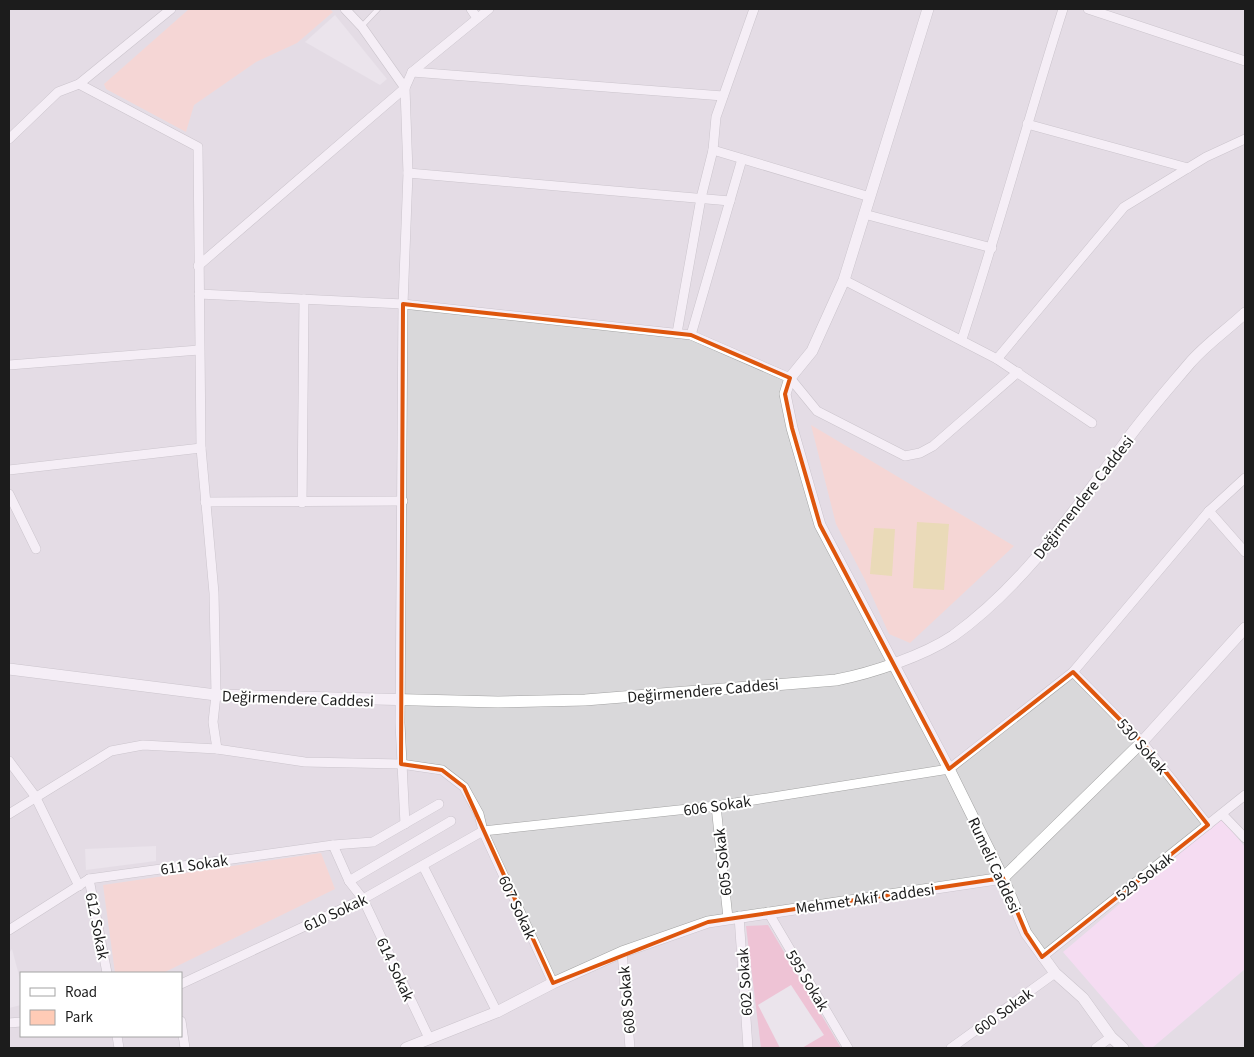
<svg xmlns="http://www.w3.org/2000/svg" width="1254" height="1057" font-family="'Source Sans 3',sans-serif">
	<rect width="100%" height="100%" fill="#ede0ee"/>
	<path fill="#d9d8da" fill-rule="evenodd" d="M 9,9 L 1245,9 L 1245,1048 L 9,1048 ZM 21,973 L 181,973 L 181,1036 L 21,1036 Z"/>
	<polygon fill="#ffd8f7" points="1221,818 1245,847 1245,969 1152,1048 1146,1048 1063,952"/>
	<polygon fill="#ef9fb6" points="768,925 841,1048 761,1048 746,926"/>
	<g fill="#ffcbb6">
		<polygon points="189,9 330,9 333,12 297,43 256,62 194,105 186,132 106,89 104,84"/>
		<polygon points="811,425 1014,546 910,643 889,634 865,580 836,524"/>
		<polygon points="321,853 335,889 163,973 115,973 103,885"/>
	</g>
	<g fill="#e6d275">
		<polygon points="917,522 949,524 944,590 913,588"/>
		<polygon points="874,528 895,529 892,576 870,574"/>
	</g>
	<g fill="#e8e8e8">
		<polygon points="335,15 387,79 380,85 305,42"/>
		<polygon points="156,846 156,861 86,870 85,849"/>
		<polygon points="12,949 21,983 21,1005 9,1008 9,953"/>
		<polygon points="791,985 824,1035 802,1048 780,1048 758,1005"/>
	</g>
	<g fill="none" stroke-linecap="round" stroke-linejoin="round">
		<g stroke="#a3a3a3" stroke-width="5.5">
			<polyline id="service" points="362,26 378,9"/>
		</g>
		<g stroke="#a3a3a3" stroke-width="10">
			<g id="minor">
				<polyline points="345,9 362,27 405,88 408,173 403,304 400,723 405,824"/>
				<polyline points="471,9 477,18"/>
				<polyline points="1088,9 1245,61"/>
				<polyline points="412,72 723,96"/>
				<polyline points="79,84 198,147 201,448 214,593 216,695 213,722 217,749"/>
				<polyline points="1027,124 1188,168"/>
				<polyline points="9,139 58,92 79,84 171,9"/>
				<polyline points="713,150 870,197"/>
				<polyline points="408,173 730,201"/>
				<polyline points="864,214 992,248"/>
				<polyline points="198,266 405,88 412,72 489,9"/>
				<polyline points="844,280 997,359 1092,423"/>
				<polyline points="199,294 403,304 691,335 790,378 817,411 905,456 920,453 933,446 1018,372"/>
				<polyline points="677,333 701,198 713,150 716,117 754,9"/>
				<polyline points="691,335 742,159"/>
				<path d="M 962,339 C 998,230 1028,119 1063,9"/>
				<polyline points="997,359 1124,207 1206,157 1245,139"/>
				<polyline points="9,365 199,350"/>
				<polyline points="9,470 201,448"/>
				<polyline points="9,494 36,549"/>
				<polyline points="205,502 403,501"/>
				<polyline points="302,503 304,299"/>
				<polyline points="1209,511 1245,552"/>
				<polyline points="1073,672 1142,742 1208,825"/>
				<polyline points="9,761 35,796 79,886"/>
				<polyline points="716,806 728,918"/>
				<polyline points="9,814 111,751 143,745 217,749 305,762 401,764 442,770 464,787 479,814 483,831 553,983"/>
				<polyline points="1222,814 1245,838"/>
				<polyline points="333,845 373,842 439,804"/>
				<polyline points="423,866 497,1012"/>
				<polyline points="89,879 107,973"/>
				<polyline points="349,881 451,821"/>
				<polyline points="768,912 848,1048"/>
				<polyline points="739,916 748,1048"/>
				<polyline points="9,930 89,879 333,845 349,881 363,899 429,1038"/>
				<polyline points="622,952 630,1048"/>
				<polyline points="1042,957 1245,795"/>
				<polyline points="181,984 363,899 483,831 716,806 949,769 1073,672 1209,511 1245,478"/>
				<polyline points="181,1021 185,1048"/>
				<polyline points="9,1023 21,1022"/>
				<polyline points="117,1036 119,1048"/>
				<polyline points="951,1048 1055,973"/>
				<polyline points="1096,1048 1111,1037"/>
			</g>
		</g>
		<g stroke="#a3a3a3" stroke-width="12">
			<g id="tertiary">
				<polyline points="928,9 844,280 812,351 790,378 785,394 792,428 820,525 949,769 1003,878 1026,933 1055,973 1083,998 1111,1037 1123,1048"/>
				<path d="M 9,669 L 216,695 L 498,702 L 585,700 L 836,680 C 872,673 923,656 953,636 C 1024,585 1073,512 1124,444 C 1144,416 1167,390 1189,364 C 1205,345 1227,330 1245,313"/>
				<polyline points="406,1048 497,1012 553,983 622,952 708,922 1003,878 1142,742 1245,628"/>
			</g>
		</g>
		<use href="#service" stroke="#fff" stroke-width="4.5"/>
		<use href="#minor" stroke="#fff" stroke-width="9"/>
		<use href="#tertiary" stroke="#fff" stroke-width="11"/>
	</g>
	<path d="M0 0H1254V1057H0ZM 403,304 L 691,335 L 790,378 L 785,394 L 792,428 L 820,525 L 949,769 L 1073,672 L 1142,742 L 1208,825 L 1042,957 L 1026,933 L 1003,878 L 708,922 L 553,983 L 464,787 L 442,770 L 401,764 Z" fill="#ede0ee" fill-opacity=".55" fill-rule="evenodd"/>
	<path fill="none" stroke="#de560d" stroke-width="4" stroke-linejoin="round" d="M 403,304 L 691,335 L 790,378 L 785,394 L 792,428 L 820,525 L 949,769 L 1073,672 L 1142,742 L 1208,825 L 1042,957 L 1026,933 L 1003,878 L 708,922 L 553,983 L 464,787 L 442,770 L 401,764 Z"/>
	<g text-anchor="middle" stroke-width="4" stroke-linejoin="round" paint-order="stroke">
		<g font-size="16" fill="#1c1c1c" stroke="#fff">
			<text transform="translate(1083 497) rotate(-52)" y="6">Değirmendere Caddesi</text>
			<text transform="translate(703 690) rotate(-5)" y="6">Değirmendere Caddesi</text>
			<text transform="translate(298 698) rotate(2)" y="6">Değirmendere Caddesi</text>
			<text transform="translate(1143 746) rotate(49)" y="6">530 Sokak</text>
			<text transform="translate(717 805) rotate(-8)" y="6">606 Sokak</text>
			<text transform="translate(722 862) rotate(-96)" y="6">605 Sokak</text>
			<text transform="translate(194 864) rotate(-8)" y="6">611 Sokak</text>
			<text transform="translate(995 865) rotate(65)" y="6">Rumeli Caddesi</text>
			<text transform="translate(1144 876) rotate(-38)" y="6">529 Sokak</text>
			<text transform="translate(865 898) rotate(-8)" y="6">Mehmet Akif Caddesi</text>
			<text transform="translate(518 907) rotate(65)" y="6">607 Sokak</text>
			<text transform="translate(335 912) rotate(-25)" y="6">610 Sokak</text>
			<text transform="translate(98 926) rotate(79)" y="6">612 Sokak</text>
			<text transform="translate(396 969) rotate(65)" y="6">614 Sokak</text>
			<text transform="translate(808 980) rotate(59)" y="6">595 Sokak</text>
			<text transform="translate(744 982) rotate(-94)" y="6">602 Sokak</text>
			<text transform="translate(626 1000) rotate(-95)" y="6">608 Sokak</text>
			<text transform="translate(1003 1011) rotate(-36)" y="6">600 Sokak</text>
		</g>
	</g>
	<rect width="1254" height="1057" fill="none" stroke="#1c1c1c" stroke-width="20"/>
	<rect x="20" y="972" width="162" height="65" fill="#ffffff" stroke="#a4a4a4"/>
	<rect x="30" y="988" width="25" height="8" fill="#ffffff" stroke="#a4a4a4"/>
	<text x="65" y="997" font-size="15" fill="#1c1c1c">Road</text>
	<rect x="30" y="1010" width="25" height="15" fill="#ffcbb6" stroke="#a4a4a4"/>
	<text x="65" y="1022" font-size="15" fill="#1c1c1c">Park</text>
</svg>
